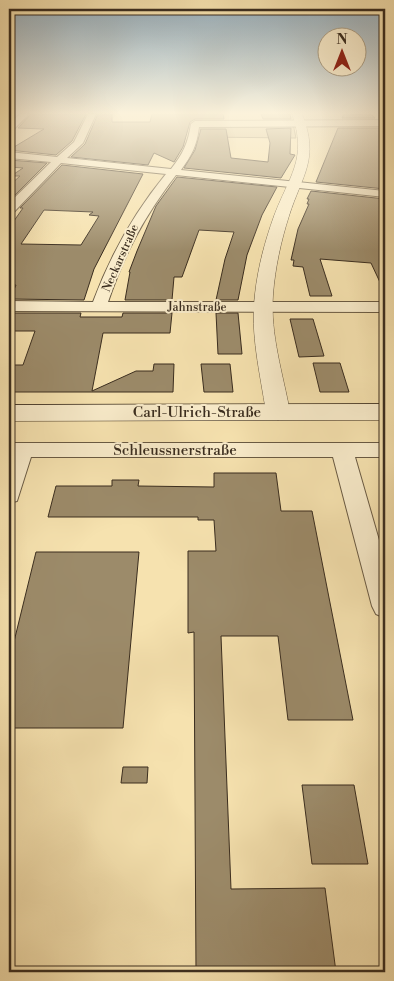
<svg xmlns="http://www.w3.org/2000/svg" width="394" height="981" font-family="'Libre Bodoni',serif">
	<rect width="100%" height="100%" fill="#f6e2af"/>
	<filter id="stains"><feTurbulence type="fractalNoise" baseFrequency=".004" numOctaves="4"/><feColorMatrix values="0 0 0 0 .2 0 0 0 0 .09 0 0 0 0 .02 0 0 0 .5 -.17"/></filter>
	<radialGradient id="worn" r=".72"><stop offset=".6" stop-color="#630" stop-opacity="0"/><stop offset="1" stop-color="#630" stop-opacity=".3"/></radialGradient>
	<polygon fill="#d6c397" stroke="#88785b" points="293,124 296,138 201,137 200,125"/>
	<g fill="#9c8b6a" stroke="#3a2d1f" fill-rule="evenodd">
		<polygon points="31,114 86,114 72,141 56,155 9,150 44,129 18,128"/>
		<polygon points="98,114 112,114 112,122 150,122 152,114 223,114 224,119 195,119 190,122 183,147 174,162 154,153 148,165 71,157 85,144"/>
		<polygon points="261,114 290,114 291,119 263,119"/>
		<polygon points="344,114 372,115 375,118 342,118"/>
		<polygon points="291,128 290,154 295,155 281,178 184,168 195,150 201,129 226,129 231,158 268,162 270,143 266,129"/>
		<polygon points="338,128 382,128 385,133 385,154 382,154 385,168 385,189 316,182"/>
		<polygon points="9,160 47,163 9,201 9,186 20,176 11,176 23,168 9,167"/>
		<path d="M 62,165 L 143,174 L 94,269 L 84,300 L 10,299 L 16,285 L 9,285 L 9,228 L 23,208 L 20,208 ZM 44,210 L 93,212 L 89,215 L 99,216 L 81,245 L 21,244 Z"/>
		<polygon points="177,177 277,187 262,215 247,255 238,300 216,300 225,259 234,232 199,230 182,277 174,277 172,300 125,300 130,272 129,272 137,251 156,206"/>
		<polygon points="311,191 385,199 385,293 371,263 320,259 332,296 310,296 303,267 293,266 294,260 291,260 298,229 309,204 307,204 309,199 307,199"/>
		<polygon points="9,313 81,313 80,317 122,317 123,313 172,313 170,333 103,333 92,391 136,371 153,371 154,364 174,364 173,392 9,392 9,365 23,365 35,331 9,331"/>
		<polygon points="216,313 238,313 242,354 218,354"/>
		<polygon points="290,319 313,319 324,356 299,357"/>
		<polygon points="313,363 340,363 349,392 320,392"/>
		<polygon points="201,364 230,364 233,392 204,392"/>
		<polygon points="214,473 276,473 281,511 312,511 353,720 288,720 278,636 221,636 231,889 325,888 336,972 196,972 194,632 188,633 188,551 216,551 214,520 198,520 198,517 48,517 56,486 112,486 112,480 139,480 138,486 214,487"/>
		<polygon points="36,552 139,552 123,728 9,728 9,662"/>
		<polygon points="123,767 148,767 147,783 121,783"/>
		<polygon points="302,785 354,785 368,864 312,864"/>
	</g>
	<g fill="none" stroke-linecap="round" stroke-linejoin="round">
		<g stroke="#695a43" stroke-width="2">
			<g id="minor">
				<polygon points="20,114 29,114 12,131 9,132 9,124"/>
				<path d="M 88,114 L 96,114 L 83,143 L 67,158 L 171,169 C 183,154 188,143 191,124 L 195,121 L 385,120 L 385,126 L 199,127 C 197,145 192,155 181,170 L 385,191 L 385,197 L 176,175 C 144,217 125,252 108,302 L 385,302 L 385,312 L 9,311 L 9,301 L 93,302 C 111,254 134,213 166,174 L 61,163 L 13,213 L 9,214 L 9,203 L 51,162 L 9,158 L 9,152 L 57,157 L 74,142 Z"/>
				<polygon points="9,443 385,443 385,457 355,457 385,561 385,618 376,614 372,606 333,457 31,457 17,501 9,503"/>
			</g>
		</g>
		<g stroke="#695a43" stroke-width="1">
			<path id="tertiary" d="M 292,114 L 302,114 C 320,159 302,175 289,216 C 281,241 275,268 273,295 C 270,334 283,374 290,412 L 286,417 L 278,420 L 270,417 L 266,412 C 260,373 250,333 255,294 C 258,267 265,241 274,216 C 289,176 308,159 292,114 Z"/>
		</g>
		<g stroke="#3a2d1f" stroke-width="1">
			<polygon id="secondary" points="385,404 385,420 9,421 9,405"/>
		</g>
		<use href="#minor" fill="#f9eccb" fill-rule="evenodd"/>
		<use href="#tertiary" fill="#f9eccb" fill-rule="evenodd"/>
		<use href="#secondary" fill="#f9eccb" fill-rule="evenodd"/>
	</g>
	<linearGradient id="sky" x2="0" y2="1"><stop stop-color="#94aebe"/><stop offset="0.45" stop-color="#fbf2db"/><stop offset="1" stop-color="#fbf2db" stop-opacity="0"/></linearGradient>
	<rect width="394" height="251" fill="url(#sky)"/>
	<g text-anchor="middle" stroke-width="4" stroke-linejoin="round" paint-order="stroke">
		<g font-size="12" fill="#3a2d1f" stroke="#f9eccb">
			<text transform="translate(120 258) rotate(-66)" y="4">Neckarstraße</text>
			<text x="197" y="311">Jahnstraße</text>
		</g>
		<g font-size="15" fill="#3a2d1f" stroke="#f9eccb">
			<text x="197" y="417">Carl-Ulrich-Straße</text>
			<text x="175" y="455">Schleussnerstraße</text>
		</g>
	</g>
	<rect width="394" height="981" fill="none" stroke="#f6e2af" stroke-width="30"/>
	<rect x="10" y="10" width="374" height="961" fill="none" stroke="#3a2d1f" stroke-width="2.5"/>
	<rect x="15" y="15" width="364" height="951" fill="none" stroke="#3a2d1f"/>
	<g transform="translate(342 52)"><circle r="24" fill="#f9eccb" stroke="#ada086"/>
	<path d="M0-4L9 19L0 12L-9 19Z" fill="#8f2418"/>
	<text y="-8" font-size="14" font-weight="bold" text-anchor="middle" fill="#3a2d1f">N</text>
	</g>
	<rect width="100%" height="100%" filter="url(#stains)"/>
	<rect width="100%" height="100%" fill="url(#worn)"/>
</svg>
